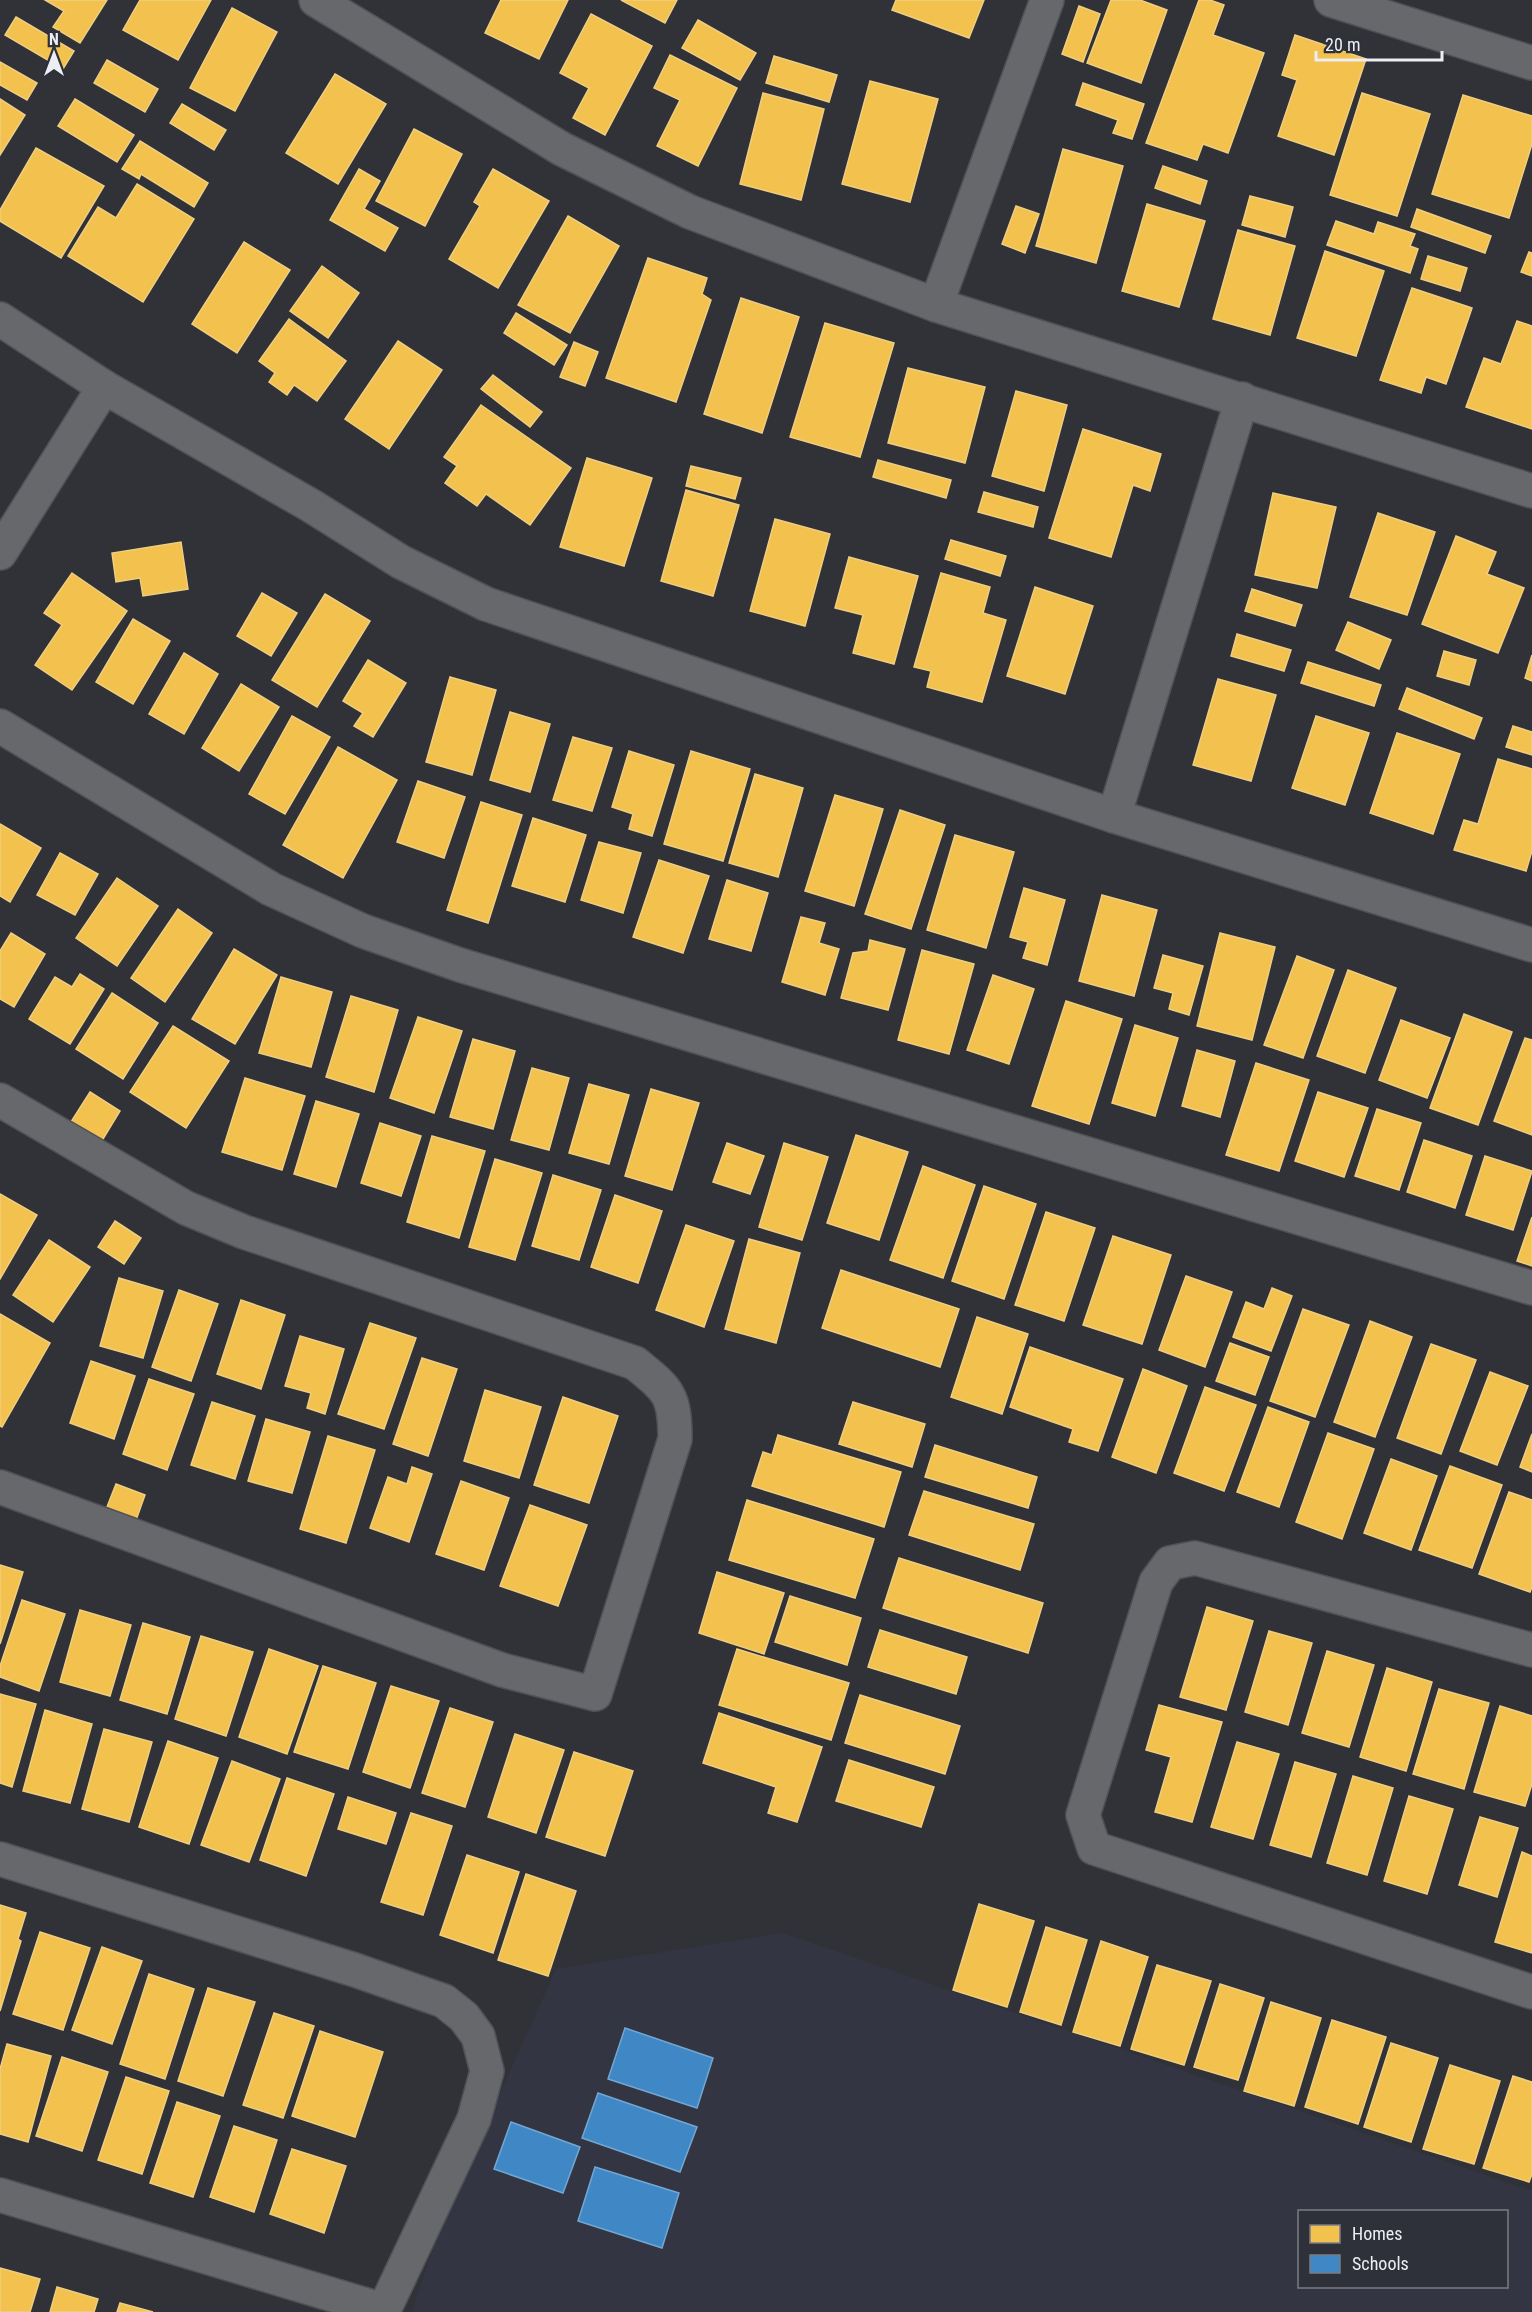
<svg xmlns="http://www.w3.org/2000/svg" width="1532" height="2312" font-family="'Roboto Condensed',sans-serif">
	<rect width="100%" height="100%" fill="#313237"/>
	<path fill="#333543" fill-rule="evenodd" d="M 783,1933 L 1532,2191 L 1532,2312 L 412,2312 L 440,2227 L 556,1969 ZM 1300,2212 L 1506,2212 L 1506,2286 L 1300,2286 Z"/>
	<g fill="#f2c14e" stroke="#f0ce80" stroke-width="1.5">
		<polygon points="45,0 107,0 80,43 53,27 64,11"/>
		<polygon points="140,0 211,0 178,60 123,30"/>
		<polygon points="501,0 568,0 539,59 485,33"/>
		<polygon points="621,0 677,0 665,23"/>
		<polygon points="896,0 984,0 969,38 892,10"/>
		<polygon points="1111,0 1140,0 1167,10 1141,83 1087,63"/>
		<polygon points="1199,0 1210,0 1224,5 1213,35 1264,53 1228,153 1203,144 1197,160 1146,143"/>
		<polygon points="1079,6 1100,14 1083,62 1062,54"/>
		<polygon points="232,8 277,32 235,111 190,88"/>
		<polygon points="591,14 652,46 605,135 573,118 589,88 560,73"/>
		<polygon points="16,17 74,51 63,69 5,35"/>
		<polygon points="698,20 756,53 740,80 682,48"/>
		<polygon points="1295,35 1366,59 1334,155 1278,136 1297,80 1282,75"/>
		<polygon points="670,55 737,88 698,166 657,146 680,100 654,88"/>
		<polygon points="774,56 837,75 829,102 766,83"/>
		<polygon points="107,60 158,89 145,112 94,83"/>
		<polygon points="0,62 37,83 27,100 0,85"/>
		<polygon points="335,74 386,104 338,184 286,153"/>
		<polygon points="870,81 938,99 910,202 842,184"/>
		<polygon points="1083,83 1144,104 1132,139 1113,133 1118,120 1076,105"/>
		<polygon points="763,93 824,109 801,200 740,184"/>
		<polygon points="1362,93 1430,114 1397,216 1330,195"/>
		<polygon points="1463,95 1532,116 1532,144 1509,218 1432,194"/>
		<polygon points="0,99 25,115 0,155"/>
		<polygon points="75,99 134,135 117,162 58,126"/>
		<polygon points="182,104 226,130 214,150 170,123"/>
		<polygon points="414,129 462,154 425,226 376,201"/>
		<polygon points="140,141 208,183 194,207 141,174 139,179 122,169"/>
		<polygon points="36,148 104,186 61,258 0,221 0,210"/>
		<polygon points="1063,149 1123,166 1096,263 1036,246"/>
		<polygon points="1163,166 1207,181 1200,204 1155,188"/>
		<polygon points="359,169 380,181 364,209 398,228 385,251 330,220"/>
		<polygon points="493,169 549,201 498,288 449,259 480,206 474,202"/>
		<polygon points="137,184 194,219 143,302 68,256 98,207 116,218"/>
		<polygon points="1250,196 1293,207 1285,237 1242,225"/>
		<polygon points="1147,204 1205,221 1179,307 1122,291"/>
		<polygon points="1016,206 1039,214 1025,253 1002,244"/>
		<polygon points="1417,209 1491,236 1485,253 1411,227"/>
		<polygon points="568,216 619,246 570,333 518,305"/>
		<polygon points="1336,221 1374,234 1378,222 1415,234 1410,246 1418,249 1410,273 1327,245"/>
		<polygon points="1238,230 1295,246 1270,335 1213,319"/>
		<polygon points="244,242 290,270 237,353 192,324"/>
		<polygon points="1325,251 1384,271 1356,356 1297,338"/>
		<polygon points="1529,252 1532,253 1532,276 1521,272"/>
		<polygon points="1428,256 1467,268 1460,291 1421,279"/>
		<polygon points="648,258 707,278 702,294 711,300 676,402 606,378"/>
		<polygon points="322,266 359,293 328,338 290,311"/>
		<polygon points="1412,288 1472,308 1446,384 1426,377 1421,393 1380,380"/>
		<polygon points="741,298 799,317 762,433 704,414"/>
		<polygon points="516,313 567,345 554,365 504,333"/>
		<polygon points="289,319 346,361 317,401 294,385 287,395 269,382 275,373 259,361"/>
		<polygon points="1517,321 1532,326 1532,429 1466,407 1484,358 1501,364"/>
		<polygon points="825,323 894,343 860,457 790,437"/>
		<polygon points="398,341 442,370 389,449 345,419"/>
		<polygon points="574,342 598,352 585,386 560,377"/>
		<polygon points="908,368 985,387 965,463 888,443"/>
		<polygon points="493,375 542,412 530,427 481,389"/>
		<polygon points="1016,391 1067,405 1044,491 992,476"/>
		<polygon points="481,405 571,468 530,525 486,494 477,506 445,483 457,466 444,457"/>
		<polygon points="1083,429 1161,454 1150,491 1133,485 1111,557 1049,538"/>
		<polygon points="587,458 652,478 624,566 560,547"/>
		<polygon points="878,460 951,480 946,498 873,477"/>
		<polygon points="691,466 741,478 735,499 686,486"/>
		<polygon points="686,490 739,505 713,596 661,581"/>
		<polygon points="984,492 1038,507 1033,527 978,512"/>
		<polygon points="1273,493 1336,507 1317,588 1255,575"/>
		<polygon points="1378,513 1435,532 1407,615 1350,597"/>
		<polygon points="775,519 830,534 805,626 750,611"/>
		<polygon points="1456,536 1496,552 1487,574 1524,588 1498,653 1422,624"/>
		<polygon points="951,540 1006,556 1000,576 945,559"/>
		<polygon points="181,542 188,589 143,596 140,578 116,582 112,553"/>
		<polygon points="849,557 918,576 894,664 853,653 863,615 835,608"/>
		<polygon points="72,573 127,611 72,690 35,665 62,625 44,613"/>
		<polygon points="941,573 990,587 983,613 1006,620 982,702 927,687 931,671 914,667"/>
		<polygon points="1035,587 1093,606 1065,694 1007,676"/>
		<polygon points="1252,589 1302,605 1295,626 1245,611"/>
		<polygon points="262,593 297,613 271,656 237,636"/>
		<polygon points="325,594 370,621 317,707 272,680"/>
		<polygon points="133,619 170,641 133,704 96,682"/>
		<polygon points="1348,622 1391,640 1379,669 1336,650"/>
		<polygon points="1237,634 1291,650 1284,671 1231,656"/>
		<polygon points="1444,651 1476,660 1469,685 1437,676"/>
		<polygon points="184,653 218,674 184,734 149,714"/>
		<polygon points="1532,655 1532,681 1525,678"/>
		<polygon points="368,660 406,683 373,737 354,726 363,713 343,701"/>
		<polygon points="1308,662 1381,685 1374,706 1301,683"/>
		<polygon points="450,677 496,690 472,775 426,762"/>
		<polygon points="1218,679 1276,695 1251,781 1193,765"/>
		<polygon points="241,684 279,707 239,771 202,748"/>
		<polygon points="1407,688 1482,718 1474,739 1399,709"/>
		<polygon points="510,712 550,724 530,792 490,780"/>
		<polygon points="292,716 330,737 285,814 249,794"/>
		<polygon points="1316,716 1369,733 1345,805 1292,788"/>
		<polygon points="1513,726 1532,732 1532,755 1506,747"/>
		<polygon points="1397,733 1460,754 1433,834 1370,813"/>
		<polygon points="573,737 612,748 592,811 553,800"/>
		<polygon points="338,747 397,780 343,878 283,845"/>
		<polygon points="629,751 674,765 652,836 629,829 633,814 612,807"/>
		<polygon points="691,751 750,769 723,861 664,844"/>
		<polygon points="1498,759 1532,769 1532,851 1526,871 1454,850 1464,820 1478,824"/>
		<polygon points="755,774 803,788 778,877 729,863"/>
		<polygon points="418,781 465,797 444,858 397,842"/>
		<polygon points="835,795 883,809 854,906 805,891"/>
		<polygon points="481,802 522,815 488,923 447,910"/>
		<polygon points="900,810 945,825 911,929 865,914"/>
		<polygon points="533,818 586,835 565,902 512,886"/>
		<polygon points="0,824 41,848 10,902 0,896"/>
		<polygon points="955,835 1014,852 986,948 927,930"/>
		<polygon points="599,842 641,853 623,913 581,900"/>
		<polygon points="60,853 98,874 75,915 37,895"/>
		<polygon points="659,860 709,876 683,953 633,937"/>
		<polygon points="117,878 158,906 117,966 76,938"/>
		<polygon points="727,880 768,893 751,951 709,939"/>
		<polygon points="1024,888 1065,900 1047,965 1023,958 1028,942 1010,937"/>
		<polygon points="1102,895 1157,910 1134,996 1079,981"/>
		<polygon points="178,909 212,933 165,1002 131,978"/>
		<polygon points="801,917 825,923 819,943 839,949 825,995 782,982"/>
		<polygon points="11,933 45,954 14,1007 0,999 0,951"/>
		<polygon points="1220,933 1275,947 1252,1040 1197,1026"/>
		<polygon points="870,940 905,949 888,1010 841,998 853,953 868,951"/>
		<polygon points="234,949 277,975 235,1044 192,1019"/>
		<polygon points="922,950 974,964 949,1054 898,1040"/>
		<polygon points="1163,955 1203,966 1189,1015 1169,1009 1173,993 1154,988"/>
		<polygon points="1297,956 1334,970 1303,1058 1264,1045"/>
		<polygon points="1348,970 1396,988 1365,1073 1317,1056"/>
		<polygon points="80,974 104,989 70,1044 29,1019 55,977 72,987"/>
		<polygon points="993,975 1034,989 1009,1064 967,1050"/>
		<polygon points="281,977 332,992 311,1067 259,1053"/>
		<polygon points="112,993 158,1023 123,1079 76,1049"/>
		<polygon points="351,996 398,1010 374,1092 326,1077"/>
		<polygon points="1066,1001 1122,1019 1089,1124 1032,1106"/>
		<polygon points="1464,1014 1512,1032 1478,1125 1430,1108"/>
		<polygon points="418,1017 462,1031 434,1113 390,1098"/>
		<polygon points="1401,1020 1450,1038 1427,1098 1379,1080"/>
		<polygon points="1135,1025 1178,1038 1155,1116 1112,1103"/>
		<polygon points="173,1026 229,1061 186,1128 130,1092"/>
		<polygon points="1525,1038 1532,1040 1532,1135 1494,1121"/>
		<polygon points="473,1039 515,1051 493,1129 450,1117"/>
		<polygon points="1197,1050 1235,1061 1220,1117 1182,1106"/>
		<polygon points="1256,1063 1309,1080 1279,1171 1226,1155"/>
		<polygon points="532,1068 569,1078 549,1150 511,1140"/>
		<polygon points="245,1078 305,1096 282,1170 222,1152"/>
		<polygon points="589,1084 629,1095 609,1164 569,1153"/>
		<polygon points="651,1089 699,1103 672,1190 625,1176"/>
		<polygon points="90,1092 120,1111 100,1144 69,1125"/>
		<polygon points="1318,1092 1368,1108 1344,1177 1295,1161"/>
		<polygon points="316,1101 359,1114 336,1187 294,1174"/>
		<polygon points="1377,1109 1421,1123 1399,1190 1355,1176"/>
		<polygon points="380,1123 421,1136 401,1196 361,1183"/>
		<polygon points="856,1135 908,1152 879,1240 827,1223"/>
		<polygon points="432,1136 485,1151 459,1238 407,1222"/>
		<polygon points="1424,1140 1472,1156 1455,1208 1407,1192"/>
		<polygon points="727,1143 764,1156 750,1194 713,1182"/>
		<polygon points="784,1143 828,1157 802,1240 759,1227"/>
		<polygon points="1485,1156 1532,1171 1513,1230 1466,1215"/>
		<polygon points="495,1159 542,1173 515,1260 469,1247"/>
		<polygon points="923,1166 975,1185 943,1278 890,1260"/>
		<polygon points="553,1175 601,1190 579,1260 532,1246"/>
		<polygon points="984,1186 1036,1204 1004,1299 952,1281"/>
		<polygon points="0,1194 37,1215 0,1279"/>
		<polygon points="615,1195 662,1211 638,1283 591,1267"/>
		<polygon points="1046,1212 1095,1228 1064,1321 1015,1305"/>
		<polygon points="1532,1217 1532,1266 1517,1261"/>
		<polygon points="115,1221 141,1238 124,1264 98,1247"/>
		<polygon points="686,1225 734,1241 704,1327 656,1310"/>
		<polygon points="1113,1236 1171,1255 1142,1344 1083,1325"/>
		<polygon points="749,1239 800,1253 776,1343 725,1329"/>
		<polygon points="49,1240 90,1267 53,1322 13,1295"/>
		<polygon points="841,1270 959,1309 940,1367 822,1328"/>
		<polygon points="1186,1276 1232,1292 1205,1367 1159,1350"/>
		<polygon points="119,1278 163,1291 143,1358 100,1346"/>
		<polygon points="1272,1288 1292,1296 1271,1351 1233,1337 1246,1302 1264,1309"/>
		<polygon points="179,1290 218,1304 191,1381 152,1367"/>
		<polygon points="241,1300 285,1315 261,1389 217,1374"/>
		<polygon points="1303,1309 1349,1325 1315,1417 1270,1401"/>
		<polygon points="0,1314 50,1343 2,1427 0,1426"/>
		<polygon points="977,1317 1028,1334 1002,1414 951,1397"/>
		<polygon points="1370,1321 1412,1337 1375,1437 1334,1422"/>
		<polygon points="370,1323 416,1338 384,1429 338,1414"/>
		<polygon points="300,1336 344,1349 325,1414 307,1408 311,1393 285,1386"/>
		<polygon points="1230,1343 1269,1357 1255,1395 1216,1381"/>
		<polygon points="1431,1344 1476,1360 1441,1454 1397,1438"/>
		<polygon points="1030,1347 1123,1379 1098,1451 1069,1442 1073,1429 1010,1407"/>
		<polygon points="422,1358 457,1369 428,1456 393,1444"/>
		<polygon points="91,1361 135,1376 114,1439 70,1423"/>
		<polygon points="1143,1369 1187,1386 1156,1473 1112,1457"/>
		<polygon points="1490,1372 1528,1386 1497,1465 1460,1451"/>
		<polygon points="149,1379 194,1394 167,1470 123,1454"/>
		<polygon points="1205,1387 1256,1405 1224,1491 1174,1473"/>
		<polygon points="485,1390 541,1407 519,1478 464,1461"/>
		<polygon points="563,1397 618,1416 589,1503 534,1485"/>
		<polygon points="212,1402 255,1416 235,1479 191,1465"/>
		<polygon points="853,1402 925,1424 912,1467 839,1444"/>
		<polygon points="1268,1407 1309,1422 1279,1507 1237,1492"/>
		<polygon points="266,1419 310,1432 292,1493 248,1481"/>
		<polygon points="1328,1433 1374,1449 1342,1539 1296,1522"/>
		<polygon points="1532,1434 1532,1472 1520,1467"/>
		<polygon points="778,1435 901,1472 884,1527 752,1486 763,1452 772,1455"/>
		<polygon points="328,1436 375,1450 346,1543 300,1529"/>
		<polygon points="935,1445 1037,1477 1028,1508 925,1477"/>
		<polygon points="1391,1459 1437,1476 1411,1550 1364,1533"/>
		<polygon points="1450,1466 1502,1485 1472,1568 1419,1550"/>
		<polygon points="412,1467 432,1474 409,1542 370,1528 388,1477 407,1484"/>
		<polygon points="461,1481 509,1498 484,1570 436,1554"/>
		<polygon points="116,1484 145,1495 135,1523 105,1512"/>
		<polygon points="924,1491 1034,1524 1020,1570 909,1535"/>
		<polygon points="1509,1492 1532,1500 1532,1587 1530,1592 1479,1574"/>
		<polygon points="747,1500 874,1539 855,1598 729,1560"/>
		<polygon points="530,1505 587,1525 558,1606 500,1586"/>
		<polygon points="899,1558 1043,1603 1028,1653 883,1608"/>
		<polygon points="0,1565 23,1572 0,1644"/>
		<polygon points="717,1572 784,1593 764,1654 699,1633"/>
		<polygon points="790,1596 861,1618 847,1665 775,1642"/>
		<polygon points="22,1600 65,1614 39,1691 0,1677 0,1666"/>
		<polygon points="1207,1607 1253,1621 1226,1710 1180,1697"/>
		<polygon points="80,1610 131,1625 110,1696 60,1682"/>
		<polygon points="143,1623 190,1637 167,1714 120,1700"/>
		<polygon points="880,1630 967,1657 956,1694 868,1667"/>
		<polygon points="1269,1631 1312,1643 1288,1725 1245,1712"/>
		<polygon points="201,1636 253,1652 226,1736 175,1719"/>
		<polygon points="269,1649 318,1666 287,1754 239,1737"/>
		<polygon points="737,1649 849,1683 831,1740 719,1705"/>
		<polygon points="1327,1651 1374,1665 1349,1747 1302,1733"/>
		<polygon points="323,1666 376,1683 348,1769 294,1752"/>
		<polygon points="1387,1668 1432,1682 1406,1771 1360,1757"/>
		<polygon points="391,1686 439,1701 410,1788 363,1772"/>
		<polygon points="1439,1689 1489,1703 1464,1789 1413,1774"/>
		<polygon points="0,1694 36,1704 12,1787 0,1783"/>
		<polygon points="860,1695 960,1726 945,1774 845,1743"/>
		<polygon points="1159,1705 1222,1722 1192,1822 1155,1812 1171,1757 1146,1750"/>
		<polygon points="1500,1706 1532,1716 1532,1784 1525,1806 1474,1792"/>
		<polygon points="450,1708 493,1722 465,1807 422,1793"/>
		<polygon points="45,1710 92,1724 70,1803 23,1791"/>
		<polygon points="719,1713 822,1747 797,1822 768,1813 776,1787 703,1763"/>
		<polygon points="104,1729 152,1742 129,1822 82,1809"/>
		<polygon points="515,1734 564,1750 536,1833 488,1817"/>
		<polygon points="168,1741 218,1758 189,1844 139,1827"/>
		<polygon points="1237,1742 1279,1754 1253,1839 1211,1827"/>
		<polygon points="574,1752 633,1771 605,1856 546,1837"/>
		<polygon points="849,1760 934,1787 921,1827 836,1801"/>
		<polygon points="232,1761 280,1779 249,1862 201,1845"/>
		<polygon points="1295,1762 1336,1774 1311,1857 1270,1845"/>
		<polygon points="1353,1776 1393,1788 1367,1875 1327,1863"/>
		<polygon points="287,1778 334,1794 306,1876 260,1860"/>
		<polygon points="1409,1796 1453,1809 1427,1894 1384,1881"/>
		<polygon points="348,1797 396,1813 386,1844 338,1829"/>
		<polygon points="411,1813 452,1826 423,1915 381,1902"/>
		<polygon points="1480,1817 1518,1828 1497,1897 1459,1885"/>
		<polygon points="1522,1852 1532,1856 1532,1953 1495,1942"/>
		<polygon points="467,1855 519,1872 493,1953 440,1935"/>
		<polygon points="526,1874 576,1891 548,1976 498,1960"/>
		<polygon points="979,1904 1034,1921 1007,2007 953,1990"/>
		<polygon points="0,1905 26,1913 18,1939 21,1941 0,2011"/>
		<polygon points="1046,1927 1087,1940 1061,2025 1020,2012"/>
		<polygon points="40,1932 90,1948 63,2030 13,2014"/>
		<polygon points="1101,1941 1148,1957 1120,2046 1073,2032"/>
		<polygon points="102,1947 142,1961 112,2044 72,2030"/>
		<polygon points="1157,1965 1211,1981 1184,2065 1131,2049"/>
		<polygon points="149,1974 194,1989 165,2079 120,2064"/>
		<polygon points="1220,1984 1264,1998 1238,2080 1194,2067"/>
		<polygon points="208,1988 255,2002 223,2096 178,2081"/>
		<polygon points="1271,2002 1321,2018 1294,2106 1244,2091"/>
		<polygon points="274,2013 314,2026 283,2118 243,2105"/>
		<polygon points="1332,2020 1386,2037 1358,2124 1305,2107"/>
		<polygon points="320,2031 383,2052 355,2137 292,2116"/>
		<polygon points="1391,2043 1438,2058 1411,2142 1364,2127"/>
		<polygon points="7,2044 51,2056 28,2142 0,2134 0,2069"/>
		<polygon points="62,2057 108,2072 82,2151 36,2136"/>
		<polygon points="1450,2065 1500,2081 1474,2164 1423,2149"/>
		<polygon points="1513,2076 1532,2082 1532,2174 1529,2182 1483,2168"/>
		<polygon points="126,2077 169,2091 142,2174 98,2160"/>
		<polygon points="177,2102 220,2116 193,2197 150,2183"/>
		<polygon points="234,2126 277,2140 254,2212 210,2197"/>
		<polygon points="292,2149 346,2166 324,2233 270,2214"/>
		<polygon points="0,2268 40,2279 30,2312 0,2312"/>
		<polygon points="57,2287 98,2299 94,2312 50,2312"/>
		<polygon points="120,2303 153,2312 117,2312"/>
	</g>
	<g fill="#3f88c5" stroke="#73a7d3" stroke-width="1.5">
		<polygon points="625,2028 713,2058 697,2108 608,2079"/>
		<polygon points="598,2093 697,2127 680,2172 582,2138"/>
		<polygon points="511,2122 580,2147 563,2193 494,2169"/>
		<polygon points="595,2167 679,2193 662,2248 578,2221"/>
	</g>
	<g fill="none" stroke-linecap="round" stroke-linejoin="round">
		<g stroke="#505156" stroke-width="36">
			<g id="minor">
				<polyline points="316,0 562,149 690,212 936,305 1532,491"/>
				<polyline points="1331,0 1532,63"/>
				<polyline points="936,305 1047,0"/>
				<polyline points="0,319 104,387 310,505 401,562 486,604 1114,816 1532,945"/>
				<polyline points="0,553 104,387"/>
				<polyline points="0,726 271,889 363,931 460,965 1532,1288"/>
				<polyline points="1114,816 1242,399"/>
				<path d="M 0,1100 L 186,1208 L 244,1232 L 635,1363 C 668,1390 675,1394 675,1439 L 595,1694 L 502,1670 L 0,1487"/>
				<polyline points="1532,1650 1195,1558 1170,1563 1156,1582 1083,1815 1094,1848 1532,1992"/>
				<polyline points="0,1859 355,1970 444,2001 464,2017 478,2036 487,2071 474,2119 383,2312"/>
				<polyline points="0,2195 383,2310"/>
			</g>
		</g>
		<use href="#minor" stroke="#67686c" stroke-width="33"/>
	</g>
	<rect x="1298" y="2210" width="210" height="78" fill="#2e303a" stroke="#7a7c84" stroke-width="1.5"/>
	<rect x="1310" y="2225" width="30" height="18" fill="#f2c14e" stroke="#7a7c84" stroke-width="1.5"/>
	<text x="1352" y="2240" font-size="18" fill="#edeef4">Homes</text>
	<rect x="1310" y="2255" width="30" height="18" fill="#3f88c5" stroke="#7a7c84" stroke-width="1.5"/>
	<text x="1352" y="2270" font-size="18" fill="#edeef4">Schools</text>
	<g transform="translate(54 54)" stroke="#2e303a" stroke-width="4.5" paint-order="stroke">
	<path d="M0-4.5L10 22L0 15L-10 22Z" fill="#edeef4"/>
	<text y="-9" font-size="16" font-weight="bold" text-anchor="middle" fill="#edeef4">N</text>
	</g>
	<path d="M1316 51v9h126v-9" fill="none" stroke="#edeef4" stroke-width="3"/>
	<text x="1325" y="51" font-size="18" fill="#edeef4" stroke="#2e303a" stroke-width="4.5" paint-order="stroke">20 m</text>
</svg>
